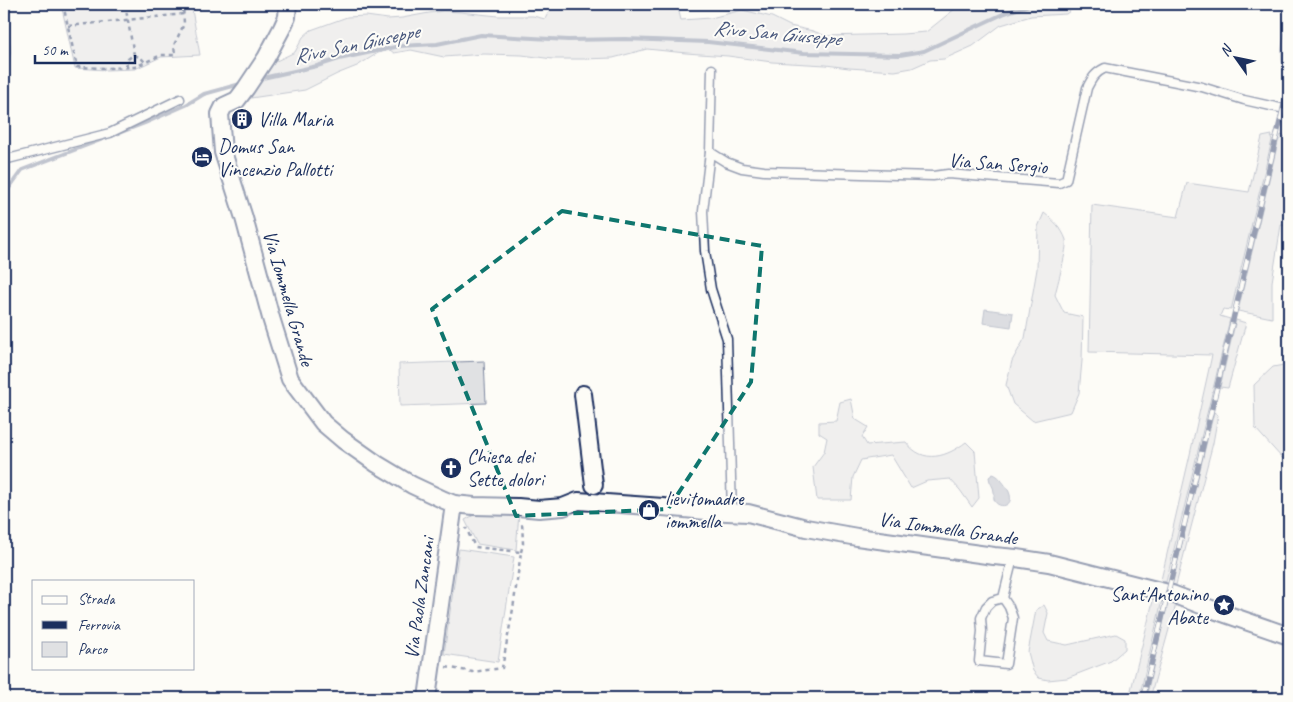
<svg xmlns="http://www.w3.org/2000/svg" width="1293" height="702" font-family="Caveat,sans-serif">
	<rect width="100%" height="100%" fill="#fdfcf7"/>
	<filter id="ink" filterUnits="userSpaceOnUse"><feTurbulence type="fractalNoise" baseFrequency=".02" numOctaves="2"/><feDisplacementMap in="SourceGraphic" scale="10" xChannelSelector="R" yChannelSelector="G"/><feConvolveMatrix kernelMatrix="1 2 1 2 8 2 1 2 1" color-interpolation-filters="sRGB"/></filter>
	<g filter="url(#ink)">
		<g fill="#e0e1e3" stroke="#7e88a0">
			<polygon points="61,4 191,4 200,55 161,57 135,69 106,70 75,68"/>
			<polygon points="553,4 677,4 681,20 711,18 742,10 772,17 790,26 813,31 826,36 903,34 926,32 961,4 1079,4 1066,14 1031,16 1001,25 973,46 944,59 930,60 912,68 895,71 849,68 826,65 772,62 728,56 686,53 647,49 613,58 583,59 553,59 522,55 484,54 444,57 411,50 394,53 390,50 378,53 357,66 337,74 305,90 244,99 268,65 295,52 303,37 311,30 347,17 366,16 388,19 402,18 429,13 443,11 460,12 498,16 533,16 545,19"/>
			<path d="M 1289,16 L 1289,69 L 1283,67 C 1279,48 1285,34 1289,16 Z"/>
			<polygon points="1272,135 1271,139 1272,140 1231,310 1223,309 1220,316 1230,319 1166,582 1161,580 1189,459 1212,355 1089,352 1092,205 1178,217 1187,183 1249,192 1262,137"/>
			<polygon points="1281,135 1286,137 1285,145 1289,146 1289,226 1281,225 1272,282 1272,318 1238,311 1278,142"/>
			<path d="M 1044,213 C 1053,220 1062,228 1066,240 C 1068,248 1057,285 1055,295 L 1064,313 L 1083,317 L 1082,361 L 1079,393 L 1071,412 L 1033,421 L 1013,404 L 1006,385 L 1012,361 L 1025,338 L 1037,269 L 1038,227 Z"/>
			<polygon points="1236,320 1246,323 1228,388 1220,387"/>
			<polygon points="484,361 486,403 400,406 399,364"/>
			<polygon points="1289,364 1289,460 1282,458 1255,428 1254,385 1273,367"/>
			<path d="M 851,399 L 855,419 L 868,427 L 862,437 L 867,445 L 906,442 C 923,465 947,457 966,442 L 975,451 L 979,498 L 972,507 L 960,490 L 950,479 L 927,481 L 911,488 L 891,455 L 861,460 L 853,477 L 851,500 L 817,500 L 813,467 L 824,452 L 827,438 L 819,433 L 819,422 L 836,421 L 840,402 Z"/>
			<polygon points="1214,412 1218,415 1213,443 1176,585 1172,584"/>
			<polygon points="519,513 516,550 477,544 465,520 474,515"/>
			<polygon points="459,549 514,557 498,662 444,654"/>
			<polygon points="1154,597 1162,600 1139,698 1129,698"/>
			<polygon points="1168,602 1176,604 1150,698 1146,698"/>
			<polygon points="1044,605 1048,613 1044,633 1048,641 1067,645 1116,634 1125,639 1125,649 1111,661 1067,678 1048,680 1039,678 1033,671 1028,652 1036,610"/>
		</g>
		<g fill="#b3b8c5" stroke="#76819c">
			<polygon points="985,309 1013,313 1011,327 983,323"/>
			<path d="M 993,474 C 999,476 1001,480 1005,485 C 1021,507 997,511 994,499 C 993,497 995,494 994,492 C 994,486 989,483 989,477 Z"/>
		</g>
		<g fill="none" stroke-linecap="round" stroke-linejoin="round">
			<g stroke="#76819c" stroke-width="4">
				<polyline points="258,79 317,66 339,59 400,46 437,44 481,35 568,40 625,39 708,42 804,53 900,55 924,51 1005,13 1032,4"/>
				<polyline points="4,195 22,170 145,123 186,105 204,94 244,83"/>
			</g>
			<g stroke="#1b2f5e" stroke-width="11">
				<g id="lane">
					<polyline points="4,19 5,52 4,63"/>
					<polyline points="710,152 712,69"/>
					<polyline points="4,160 110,133 180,99"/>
					<path d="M 732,513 L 727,339 L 711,289 L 705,251 L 703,211 L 710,152 L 726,162 L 742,168 L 764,171 L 862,174 L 933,176 L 948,174 L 1059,183 L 1066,180 L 1087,88 C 1092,78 1095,73 1105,68 L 1202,87 L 1244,100 L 1289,110"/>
					<polyline points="1003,598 992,601 986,607 981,618 982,631 979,661 1006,664 1013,618 1009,607 1003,598 1013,558"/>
				</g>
			</g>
			<g stroke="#1b2f5e" stroke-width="20">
				<g id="street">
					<polyline points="288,4 287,17 282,28 266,58 246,88 237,100 224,106 220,114 223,152 244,218 271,318 290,379 323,423 343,440 377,464 412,485 444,500 454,504 474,506 518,507 539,509 563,507 578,501 663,507 706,511 748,513 806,528 857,537 994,556 1016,558 1049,563 1172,594 1214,610 1289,636"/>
					<polyline points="583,394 594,485"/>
					<polyline points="427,698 454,504"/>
				</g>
			</g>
			<g stroke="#1b2f5e" stroke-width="2.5" stroke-dasharray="4 4" stroke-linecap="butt">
				<polyline points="63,4 77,67 106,68 135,67 161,55 175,55 174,45 184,24 183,4"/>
				<polyline points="125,4 134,55"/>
				<polyline points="68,26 184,14"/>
				<polyline points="126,67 128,59 133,55 140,57 145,62"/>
				<polyline points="521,552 523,544 522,521"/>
				<polyline points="446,667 473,672 502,668 513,609 521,552 475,547 466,528"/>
			</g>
			<use href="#lane" stroke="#fdfcf7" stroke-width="8"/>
			<use href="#street" stroke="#fdfcf7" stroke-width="16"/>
			<g stroke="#1b2f5e" stroke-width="5.5">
				<polyline id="rail" points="1143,698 1289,84"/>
			</g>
			<use href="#rail" stroke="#fdfcf7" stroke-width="4" stroke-dasharray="11" stroke-linecap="butt"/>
		</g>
	</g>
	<path d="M0 0H1293V702H0ZM 562,211 L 762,246 L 751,382 L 668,509 L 516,516 L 432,309 Z" fill="#fdfcf7" fill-opacity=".55" fill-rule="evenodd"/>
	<path fill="none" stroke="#0f766e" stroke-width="4" stroke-dasharray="10 6" stroke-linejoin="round" d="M 562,211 L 762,246 L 751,382 L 668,509 L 516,516 L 432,309 Z"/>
	<defs>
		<g id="building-disc" transform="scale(1.125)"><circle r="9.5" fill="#1b2f5e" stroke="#fdfcf7"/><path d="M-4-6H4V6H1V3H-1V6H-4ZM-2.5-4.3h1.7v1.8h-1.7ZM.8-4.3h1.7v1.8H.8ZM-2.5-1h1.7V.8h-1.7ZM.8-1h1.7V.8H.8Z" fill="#fff"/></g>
		<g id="hotel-disc" transform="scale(1.125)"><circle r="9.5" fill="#1b2f5e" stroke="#fdfcf7"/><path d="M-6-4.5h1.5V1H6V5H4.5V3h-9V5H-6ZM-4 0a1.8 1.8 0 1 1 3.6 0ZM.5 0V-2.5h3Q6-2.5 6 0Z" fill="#fff"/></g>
		<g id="church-disc" transform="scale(1.125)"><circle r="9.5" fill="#1b2f5e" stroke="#fdfcf7"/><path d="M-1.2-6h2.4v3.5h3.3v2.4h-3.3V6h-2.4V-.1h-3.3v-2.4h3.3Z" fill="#fff"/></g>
		<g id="shop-disc" transform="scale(1.125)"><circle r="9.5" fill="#1b2f5e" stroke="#fdfcf7"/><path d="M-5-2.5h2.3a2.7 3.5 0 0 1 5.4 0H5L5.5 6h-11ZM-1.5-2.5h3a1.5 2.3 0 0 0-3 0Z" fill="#fff"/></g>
		<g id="sight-disc" transform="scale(1.125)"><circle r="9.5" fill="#1b2f5e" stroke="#fdfcf7"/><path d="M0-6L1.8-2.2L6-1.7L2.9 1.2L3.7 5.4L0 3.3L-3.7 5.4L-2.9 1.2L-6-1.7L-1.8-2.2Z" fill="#fff"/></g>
	</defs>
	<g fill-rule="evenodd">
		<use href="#building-disc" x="242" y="119"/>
		<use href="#hotel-disc" x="202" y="157"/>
		<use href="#church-disc" x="451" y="468"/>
		<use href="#shop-disc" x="649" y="510"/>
		<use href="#sight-disc" x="1224" y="605"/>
	</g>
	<g text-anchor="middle" stroke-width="4" stroke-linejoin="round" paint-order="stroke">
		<g font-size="20" fill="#1b2f5e" stroke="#fdfcf7" text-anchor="start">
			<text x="258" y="126">Villa Maria</text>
			<text x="218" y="153">Domus San<tspan x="218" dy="23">Vincenzio Pallotti</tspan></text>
			<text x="467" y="463">Chiesa dei<tspan x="467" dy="23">Sette dolori</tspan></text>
			<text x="665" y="505">lievitomadre<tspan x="665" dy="23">iommella</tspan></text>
			<text x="1208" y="601" text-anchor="end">Sant'Antonino<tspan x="1208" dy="23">Abate</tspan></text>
		</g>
		<g font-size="20" fill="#1b2f5e" stroke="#fdfcf7">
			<text transform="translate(998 163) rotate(4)" y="7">Via San Sergio</text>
			<text transform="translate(289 298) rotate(74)" y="7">Via Iommella Grande</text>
			<text transform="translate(948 528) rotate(8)" y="7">Via Iommella Grande</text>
			<text transform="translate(419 598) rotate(-82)" y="7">Via Paola Zancani</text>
		</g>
		<g font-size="21" font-style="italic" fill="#49587d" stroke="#fdfcf7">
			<text transform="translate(777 33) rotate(5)" y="7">Rivo San Giuseppe</text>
			<text transform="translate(356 44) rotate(-12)" y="7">Rivo San Giuseppe</text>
		</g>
	</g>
	<rect width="1293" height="702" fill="none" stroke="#fdfcf7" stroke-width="20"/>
	<rect x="10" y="10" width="1273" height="682" fill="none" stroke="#1b2f5e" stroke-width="2" filter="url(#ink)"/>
	<rect x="32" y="580" width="162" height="90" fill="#fdfcf7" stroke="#a3aaba"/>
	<rect x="42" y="596" width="25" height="8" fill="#fdfcf7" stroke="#a3aaba"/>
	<text x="78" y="604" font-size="15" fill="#1b2f5e">Strada</text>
	<rect x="42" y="621" width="25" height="8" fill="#1b2f5e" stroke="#a3aaba"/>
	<text x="78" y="630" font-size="15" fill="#1b2f5e">Ferrovia</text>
	<rect x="42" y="642" width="25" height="15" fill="#e0e1e3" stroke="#a3aaba"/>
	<text x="78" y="654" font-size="15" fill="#1b2f5e">Parco</text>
	<g transform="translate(1236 58) rotate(303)" stroke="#fdfcf7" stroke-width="4" paint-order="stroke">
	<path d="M0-4L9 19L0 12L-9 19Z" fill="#1b2f5e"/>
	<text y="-8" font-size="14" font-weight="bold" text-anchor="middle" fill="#1b2f5e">N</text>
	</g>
	<path d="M35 55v8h100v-8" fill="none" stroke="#1b2f5e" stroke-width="2.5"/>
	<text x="42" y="55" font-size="15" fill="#1b2f5e" stroke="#fdfcf7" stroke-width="4" paint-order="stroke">50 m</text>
</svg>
